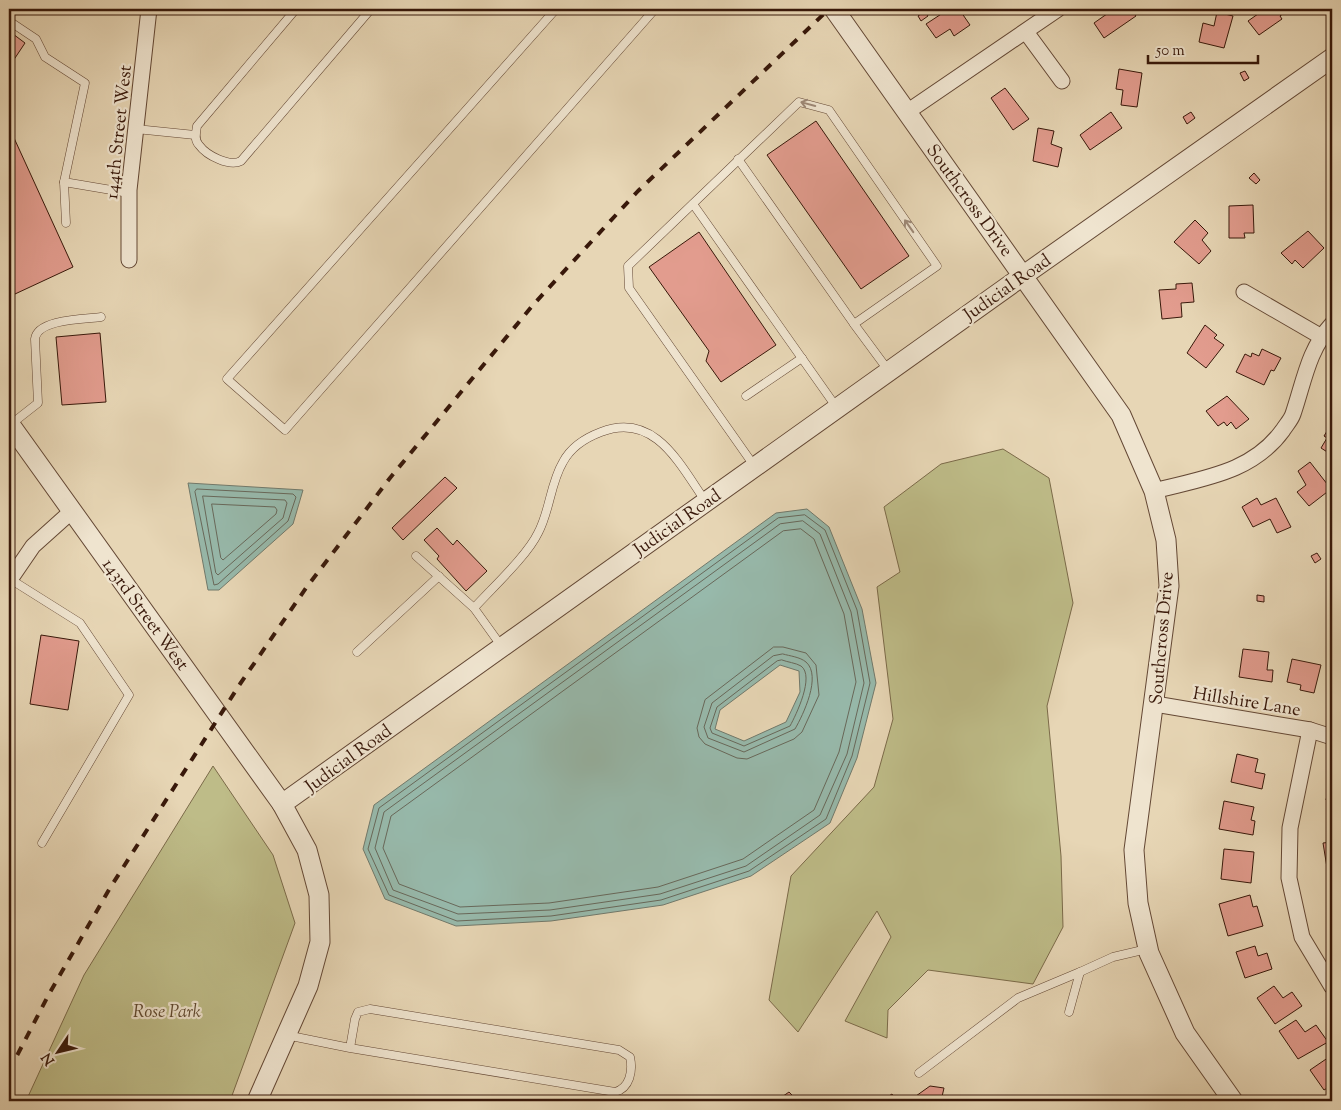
<svg xmlns="http://www.w3.org/2000/svg" width="1341" height="1110" font-family="'Sorts Mill Goudy',serif">
	<rect width="100%" height="100%" fill="#e7d6b5"/>
	<filter id="stains"><feTurbulence type="fractalNoise" baseFrequency=".004" numOctaves="4"/><feColorMatrix values="0 0 0 0 .2 0 0 0 0 .09 0 0 0 0 .02 0 0 0 .5 -.17"/></filter>
	<radialGradient id="worn" r=".72"><stop offset=".6" stop-color="#630" stop-opacity="0"/><stop offset="1" stop-color="#630" stop-opacity=".3"/></radialGradient>
	<g fill="#bebc88" stroke="#7b6a49">
		<polygon points="1003,449 1049,478 1073,603 1047,706 1061,856 1063,927 1033,984 928,970 888,1010 887,1038 845,1021 891,937 877,911 798,1032 769,1000 791,876 874,787 893,719 877,587 900,572 884,507 941,464"/>
		<polygon points="213,766 273,855 295,923 230,1101 26,1101 84,975"/>
	</g>
	<g fill="#97b9ab" stroke="#71796b" fill-rule="evenodd">
		<polygon points="188,483 303,490 293,524 219,590 208,590"/>
		<path d="M 807,509 L 829,527 L 862,609 L 876,683 L 857,758 L 830,823 L 751,876 L 663,905 L 551,921 L 456,926 L 385,899 L 363,849 L 374,805 L 776,513 ZM 780,665 L 799,671 L 800,692 L 786,722 L 744,741 L 715,729 L 720,710 Z"/>
	</g>
	<g fill="none" stroke-linecap="round" stroke-linejoin="round">
		<g stroke="#68685a" stroke-width="1">
			<polygon points="197,489 293,494 296,497 288,521 218,584 214,585 195,492"/>
			<polygon points="203,496 285,500 287,503 283,518 218,575 216,573"/>
			<polygon points="212,504 275,507 277,510 276,514 223,560 221,558"/>
			<polygon points="805,515 825,530 857,610 870,683 852,756 826,819 749,871 661,900 551,916 457,921 389,895 368,849 379,808 778,518"/>
			<polygon points="803,521 820,534 851,612 864,683 847,754 820,815 746,866 660,894 550,910 458,914 393,890 375,848 384,812 780,524"/>
			<polygon points="801,529 814,539 844,614 856,682 839,752 814,810 743,859 658,887 549,903 460,907 399,884 383,848 391,816 783,531"/>
			<polygon points="774,647 783,647 806,653 816,665 819,695 802,732 794,739 747,759 737,758 705,744 699,737 697,728 705,700"/>
			<path d="M 783,654 C 790,656 800,657 806,662 C 822,676 803,715 795,729 L 744,752 L 708,738 L 704,727 L 712,703 L 773,656 Z"/>
			<path d="M 782,660 C 787,662 796,663 801,666 C 815,676 796,715 790,726 L 744,746 L 712,733 L 710,728 L 717,707 L 777,661 Z"/>
		</g>
	</g>
	<g fill="#e29c8e" stroke="#38180a">
		<polygon points="949,9 959,9 970,25 954,36 950,29 936,38 926,24"/>
		<polygon points="1114,9 1131,9 1136,16 1104,38 1094,23"/>
		<polygon points="1265,9 1289,9 1280,16 1282,19 1259,35 1248,21"/>
		<polygon points="925,11 928,16 921,21 918,16"/>
		<polygon points="1217,12 1233,16 1224,48 1199,42 1203,23 1214,26"/>
		<polygon points="9,31 25,43 9,67"/>
		<polygon points="1119,69 1142,73 1137,107 1121,105 1123,90 1116,89"/>
		<polygon points="1245,71 1249,78 1244,81 1240,73"/>
		<polygon points="1005,88 1029,119 1013,130 991,98"/>
		<polygon points="1111,112 1122,128 1090,150 1080,135"/>
		<polygon points="1191,112 1195,118 1187,124 1183,117"/>
		<polygon points="816,121 909,256 861,289 767,155"/>
		<polygon points="9,127 73,267 15,294 9,281"/>
		<polygon points="1038,128 1054,131 1051,144 1062,148 1058,167 1033,161"/>
		<polygon points="1254,173 1260,180 1256,184 1249,178"/>
		<polygon points="1253,205 1254,233 1244,233 1245,238 1229,238 1229,206"/>
		<polygon points="1195,220 1208,233 1202,240 1211,251 1199,264 1174,242"/>
		<polygon points="1308,231 1324,248 1303,268 1295,260 1292,264 1281,253"/>
		<polygon points="699,232 776,345 721,382 706,361 709,351 649,267"/>
		<polygon points="1192,283 1194,302 1181,303 1182,317 1162,319 1159,290 1176,289 1176,284"/>
		<polygon points="1205,325 1217,335 1214,338 1224,345 1206,368 1187,353"/>
		<polygon points="100,333 106,402 62,405 56,337"/>
		<polygon points="1262,349 1281,358 1274,371 1271,370 1264,385 1236,372 1245,354 1251,357 1252,353 1259,356"/>
		<polygon points="1227,396 1249,419 1236,429 1231,422 1227,426 1224,422 1218,426 1206,411"/>
		<polygon points="1332,423 1332,455 1321,448 1327,438 1324,436"/>
		<polygon points="1310,462 1331,489 1309,506 1297,492 1306,485 1298,471"/>
		<polygon points="445,477 457,488 403,540 392,528"/>
		<polygon points="1257,498 1261,505 1276,498 1291,527 1277,533 1270,519 1253,527 1242,507"/>
		<polygon points="437,528 453,545 457,540 487,571 466,591 437,559 439,556 424,540"/>
		<polygon points="1317,553 1321,559 1315,563 1311,556"/>
		<polygon points="1257,595 1264,596 1264,602 1257,601"/>
		<polygon points="41,635 79,641 68,710 30,704"/>
		<polygon points="1243,649 1269,652 1267,670 1273,670 1272,682 1239,677"/>
		<polygon points="1292,659 1321,665 1314,693 1300,690 1301,685 1287,682"/>
		<polygon points="1237,754 1258,759 1255,772 1265,774 1262,789 1231,782"/>
		<polygon points="1331,776 1332,776 1332,802 1326,800"/>
		<polygon points="1224,801 1254,807 1251,820 1255,821 1253,835 1219,829"/>
		<polygon points="1332,842 1332,885 1330,886 1323,843"/>
		<polygon points="1224,849 1254,852 1251,883 1221,879"/>
		<polygon points="1250,895 1253,907 1257,906 1263,926 1228,936 1219,904"/>
		<polygon points="1255,946 1258,956 1267,953 1272,969 1245,978 1236,952"/>
		<polygon points="1274,986 1283,998 1292,992 1302,1006 1275,1024 1257,998"/>
		<polygon points="1296,1020 1305,1032 1316,1025 1328,1042 1298,1059 1279,1031"/>
		<polygon points="1332,1055 1332,1085 1324,1090 1310,1070"/>
		<polygon points="930,1086 944,1088 941,1101 909,1101"/>
		<polygon points="789,1092 798,1101 776,1101"/>
		<polygon points="892,1094 897,1101 881,1101"/>
	</g>
	<g fill="none" stroke-linecap="round" stroke-linejoin="round">
		<g stroke="#644835" stroke-width="9">
			<g id="service">
				<path d="M 296,9 L 197,126 C 196,133 194,140 199,145 C 207,156 230,167 241,161 L 371,9"/>
				<polyline points="556,9 227,379 285,430 655,9"/>
				<polyline points="9,21 36,39 45,57 85,83 64,182 129,193"/>
				<polyline points="136,129 195,135"/>
				<polyline points="738,159 854,324"/>
				<polyline points="64,182 66,223"/>
				<polyline points="693,204 837,408"/>
				<polyline points="746,396 802,358"/>
				<path d="M 10,425 L 38,403 L 35,339 C 37,319 85,319 101,317"/>
				<polyline points="755,467 629,288 628,266 799,102 829,110 937,266 854,324 888,370"/>
				<polyline points="416,556 474,608"/>
				<polyline points="10,579 80,623 129,695 42,843"/>
				<path d="M 502,647 L 474,608 C 492,588 527,556 538,533 C 550,511 550,484 563,462 C 571,447 585,438 601,432 C 655,411 680,465 706,502"/>
				<polyline points="357,652 439,576"/>
				<polyline points="1069,1012 1080,972 1113,957 1147,949"/>
				<path d="M 286,1035 L 350,1048 L 615,1092 C 630,1088 633,1071 630,1057 L 619,1050 L 370,1009 L 358,1012 L 355,1019 L 350,1048"/>
				<polyline points="919,1073 1018,998 1080,972"/>
			</g>
		</g>
		<g stroke="#644835" stroke-width="17">
			<g id="minor">
				<polyline points="1026,32 1062,81"/>
				<polyline points="907,112 1058,9"/>
				<polyline points="129,260 129,190 149,9"/>
				<polyline points="1244,292 1320,336"/>
				<path d="M 1154,491 C 1203,478 1252,473 1283,430 C 1286,425 1291,420 1293,414 C 1304,382 1308,350 1332,324"/>
				<polyline points="9,581 33,546 72,511"/>
				<polyline points="1155,704 1310,730 1332,737"/>
				<polyline points="1310,730 1290,828 1289,878 1302,937 1332,987"/>
			</g>
		</g>
		<g stroke="#644835" stroke-width="21">
			<g id="tertiary">
				<polyline points="834,9 1121,415 1154,491 1166,540 1169,586 1134,850 1138,903 1149,953 1185,1033 1233,1101"/>
				<polyline points="9,423 282,804"/>
				<polyline points="257,1101 308,986 320,942 319,895 307,850 282,804 1024,275 1332,58"/>
			</g>
		</g>
		<use href="#service" stroke="#efe4cf" stroke-width="8"/>
		<use href="#minor" stroke="#efe4cf" stroke-width="15"/>
		<use href="#tertiary" stroke="#efe4cf" stroke-width="19"/>
		<polyline stroke="#38180a" stroke-width="4" stroke-dasharray="9 9" stroke-linecap="butt" points="9,1071 49,994 110,888 240,684 306,588 390,478 533,305 638,191 829,9"/>
	</g>
	<defs><path id="oneway-shaft" d="M-6 0H5M1.5-3L5.5 0L1.5 3" fill="none" stroke-width="1.6" stroke-linecap="round" stroke-linejoin="round" transform="scale(1.25)"/></defs>
	<g stroke="#9d8876">
		<use href="#oneway-shaft" transform="translate(808 104) rotate(-165)"/>
		<use href="#oneway-shaft" transform="translate(909 226) rotate(-125)"/>
	</g>
	<g text-anchor="middle" stroke-width="4.5" stroke-linejoin="round" paint-order="stroke">
		<g font-size="18" fill="#38180a" stroke="#efe4cf">
			<text transform="translate(118 132) rotate(-84)" y="6">144th Street West</text>
			<text transform="translate(970 200) rotate(54)" y="6">Southcross Drive</text>
			<text transform="translate(1007 287) rotate(-35)" y="6">Judicial Road</text>
			<text transform="translate(677 522) rotate(-35)" y="6">Judicial Road</text>
			<text transform="translate(146 614) rotate(54)" y="6">143rd Street West</text>
			<text transform="translate(1161 638) rotate(-85)" y="6">Southcross Drive</text>
			<text transform="translate(1247 701) rotate(9)" y="6">Hillshire Lane</text>
			<text transform="translate(348 758) rotate(-36)" y="6">Judicial Road</text>
		</g>
		<g font-size="18" font-style="italic" fill="#604930" stroke="#efe4cf">
			<text x="167" y="1017">Rose Park</text>
		</g>
	</g>
	<rect width="1341" height="1110" fill="none" stroke="#e7d6b5" stroke-width="30"/>
	<rect x="10" y="10" width="1321" height="1090" fill="none" stroke="#38180a" stroke-width="2.5"/>
	<rect x="15" y="15" width="1311" height="1080" fill="none" stroke="#38180a"/>
	<g transform="translate(58 1052) rotate(235)" stroke="#efe4cf" stroke-width="4" paint-order="stroke">
	<path d="M0-4L9 19L0 12L-9 19Z" fill="#38180a"/>
	<text y="-8" font-size="14" font-weight="bold" text-anchor="middle" fill="#38180a">N</text>
	</g>
	<path d="M1148 55v8h110v-8" fill="none" stroke="#38180a" stroke-width="2.5"/>
	<text x="1156" y="55" font-size="15" fill="#38180a" stroke="#efe4cf" stroke-width="4" paint-order="stroke">50 m</text>
	<rect width="100%" height="100%" filter="url(#stains)"/>
	<rect width="100%" height="100%" fill="url(#worn)"/>
</svg>
